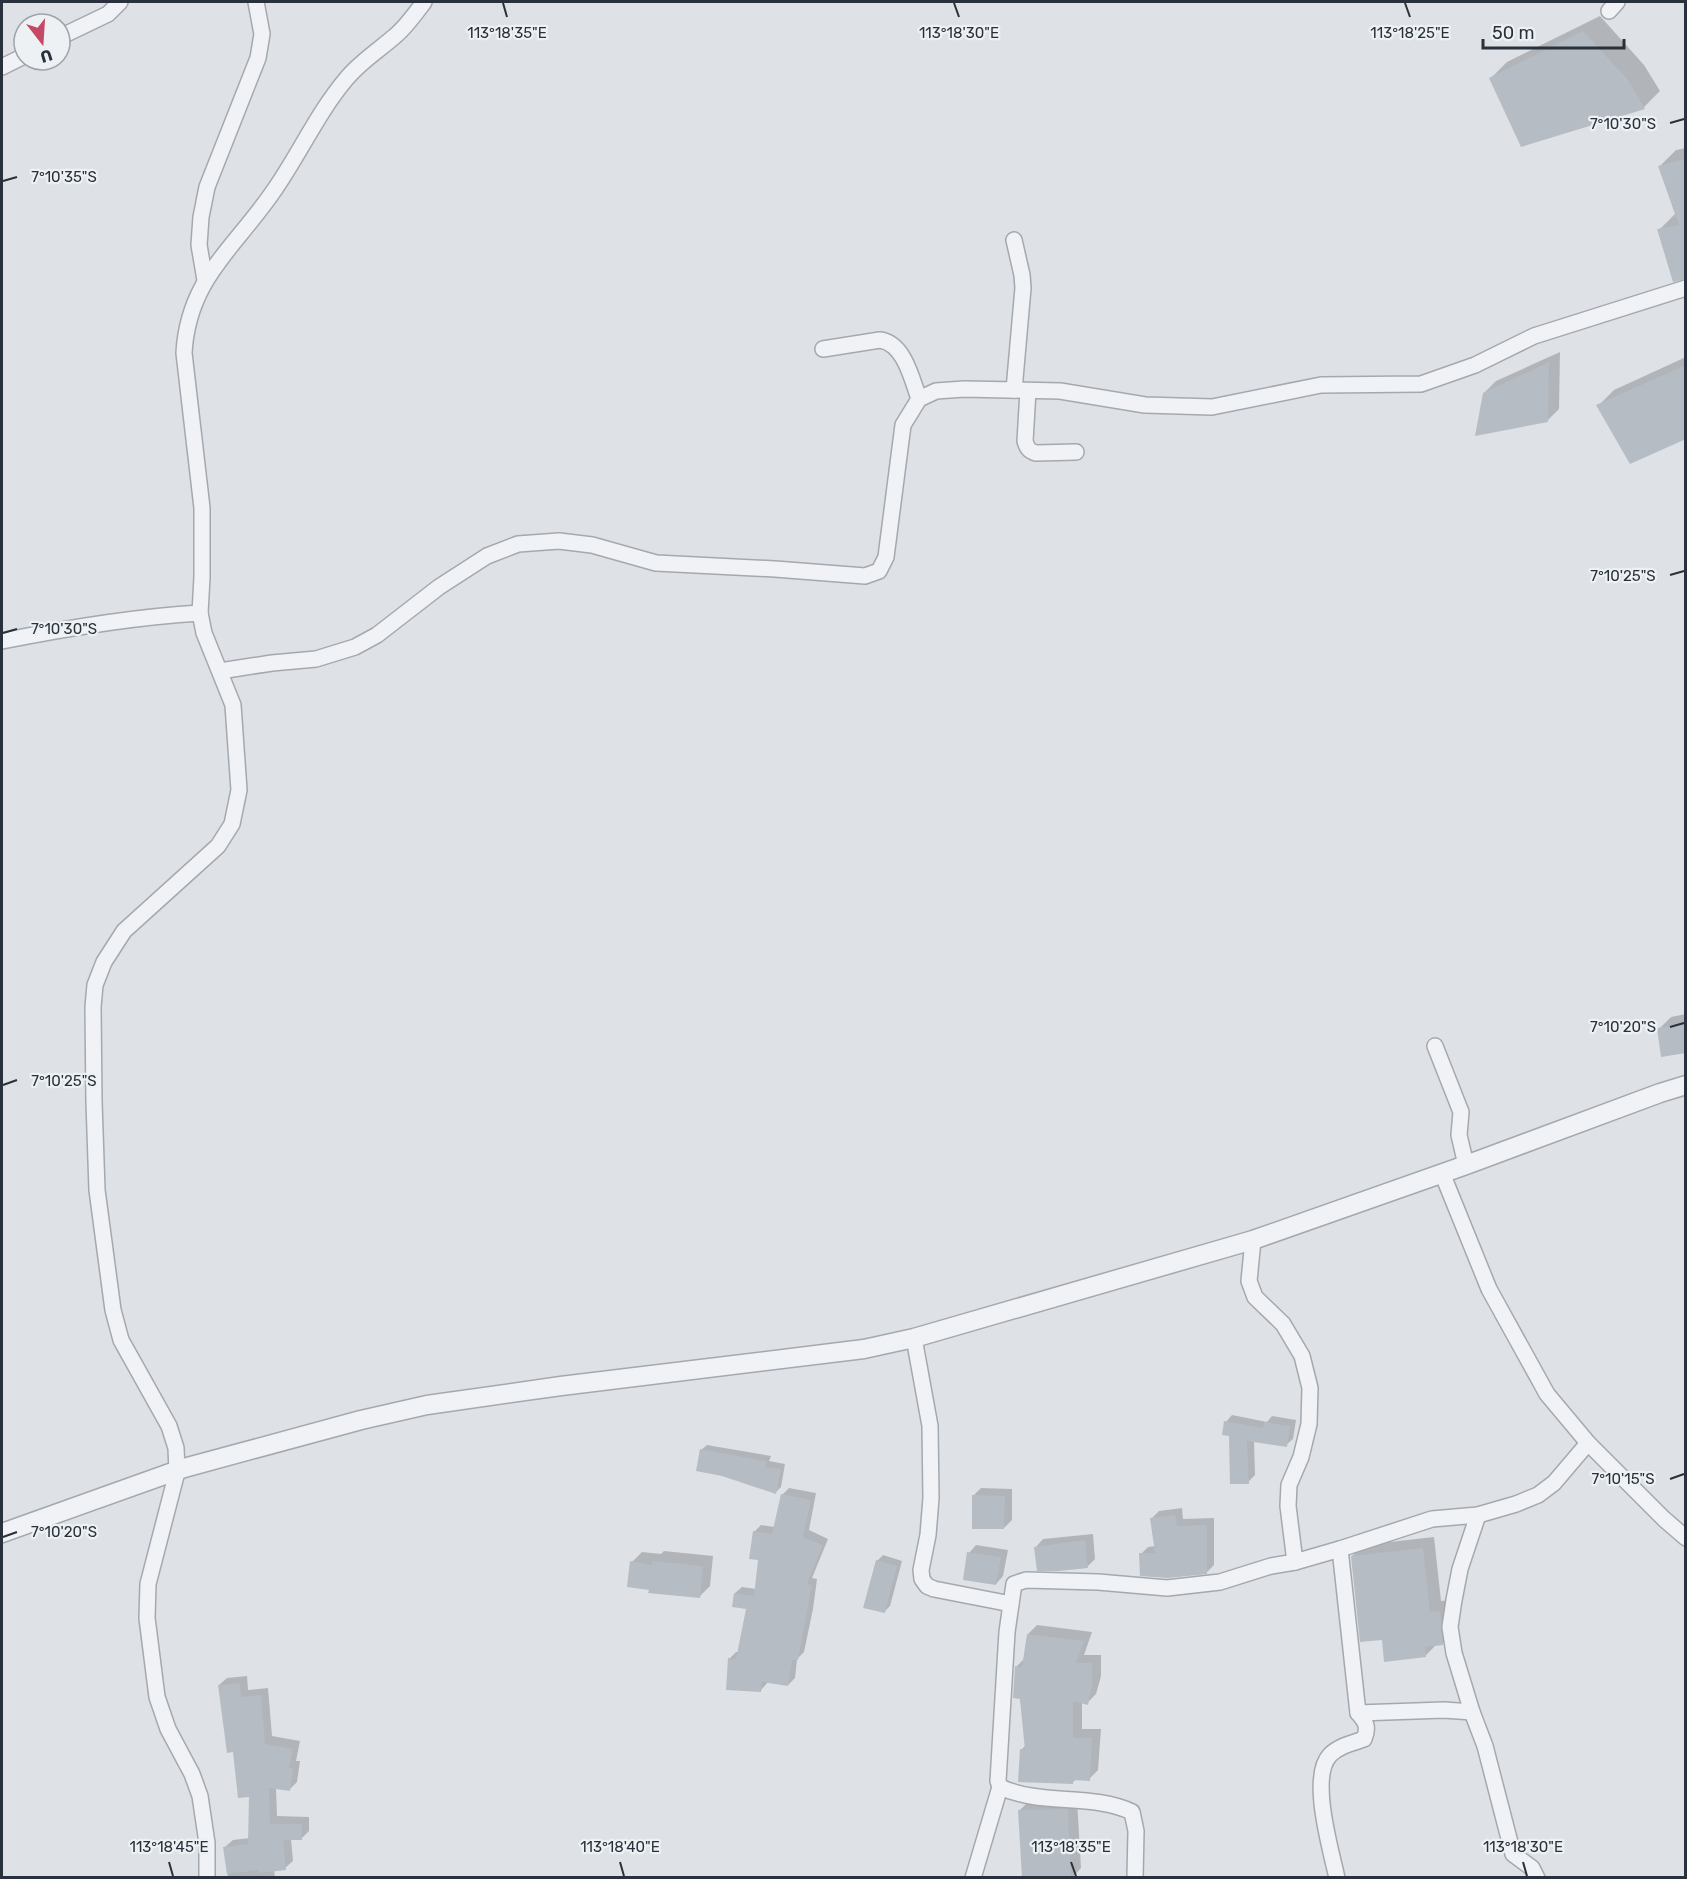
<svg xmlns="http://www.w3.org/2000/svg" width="1687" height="1879" font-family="Rubik,sans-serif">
	<rect width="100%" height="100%" fill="#dee2e6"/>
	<g fill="#0003">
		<polygon points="1600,16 1644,65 1660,91 1644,107 1522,146 1491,78 1507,62"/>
		<polygon points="1686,148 1686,276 1659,230 1675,214 1660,166 1676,150"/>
		<polygon points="1560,352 1559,409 1547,421 1484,393 1496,381"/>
		<polygon points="1686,357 1686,437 1598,406 1614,390"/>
		<polygon points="1686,1014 1686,1052 1659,1029 1671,1017"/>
		<polygon points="1232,1415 1267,1422 1272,1416 1296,1420 1293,1439 1286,1445 1254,1441 1255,1475 1248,1482 1226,1422"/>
		<polygon points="707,1445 771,1456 769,1461 785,1464 781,1487 776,1492 722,1474 701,1450"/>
		<polygon points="789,1488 816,1493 809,1530 828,1539 812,1578 817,1579 813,1609 804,1652 797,1659 795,1678 788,1685 768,1682 761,1690 729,1659 736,1652 739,1652 748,1608 735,1593 742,1587 756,1589 760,1559 754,1532 761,1525 775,1527 782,1495"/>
		<polygon points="981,1488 1012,1489 1012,1520 1004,1528 973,1496"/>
		<polygon points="1182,1508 1183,1519 1214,1518 1214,1565 1207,1572 1141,1554 1148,1547 1156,1546 1152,1518 1159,1511"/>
		<polygon points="1093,1534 1095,1559 1088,1566 1036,1547 1043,1539"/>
		<polygon points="1434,1537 1441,1601 1451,1600 1453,1633 1442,1644 1437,1644 1425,1656 1383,1638 1352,1556 1363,1545"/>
		<polygon points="976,1545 1008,1550 1003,1576 996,1584 969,1553"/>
		<polygon points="664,1551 713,1556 710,1586 699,1597 632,1562 642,1552 661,1554"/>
		<polygon points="883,1555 902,1561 890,1606 884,1612 877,1561"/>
		<polygon points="1037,1625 1092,1632 1084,1655 1101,1655 1101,1676 1096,1694 1087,1703 1082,1702 1082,1729 1101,1729 1098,1770 1089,1779 1077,1778 1073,1782 1021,1750 1026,1745 1016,1667 1025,1658 1028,1634"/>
		<polygon points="247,1676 248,1690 268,1688 272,1736 300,1741 296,1761 300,1761 297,1782 289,1790 276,1788 277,1816 309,1817 309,1831 301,1839 291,1839 293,1861 285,1868 274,1869 275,1878 228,1878 225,1847 233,1840 250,1838 251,1795 234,1750 219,1685 227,1678"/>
		<polygon points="1077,1800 1081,1868 1072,1878 1024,1878 1019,1811 1029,1801"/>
	</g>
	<g fill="#b5bcc3">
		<polygon points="1583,31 1629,81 1645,109 1521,147 1489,78"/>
		<polygon points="1686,159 1686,279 1673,282 1657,229 1679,225 1658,166"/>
		<polygon points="1549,362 1548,422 1475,436 1483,393"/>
		<polygon points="1686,365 1686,439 1630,464 1596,405"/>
		<polygon points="1686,1023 1686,1053 1661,1057 1657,1028"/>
		<polygon points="1224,1421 1263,1428 1264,1422 1290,1426 1287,1447 1247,1441 1249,1484 1230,1484 1229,1436 1222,1435"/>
		<polygon points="700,1449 766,1461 765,1467 781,1469 776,1494 722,1476 696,1471"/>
		<polygon points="781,1494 811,1500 803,1537 823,1545 807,1584 812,1585 798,1660 792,1660 788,1686 762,1682 761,1692 726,1690 728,1658 736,1659 746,1609 732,1607 734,1593 754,1596 758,1560 749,1559 753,1531 772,1534"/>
		<polygon points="972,1495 1005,1496 1004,1529 972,1529"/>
		<polygon points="1175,1515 1177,1526 1207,1525 1207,1574 1168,1578 1140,1576 1139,1553 1155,1553 1150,1518"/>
		<polygon points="1085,1540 1088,1568 1059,1571 1037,1571 1034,1547"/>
		<polygon points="1423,1548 1430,1612 1440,1611 1443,1645 1425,1647 1426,1657 1384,1662 1382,1640 1360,1642 1351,1556"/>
		<polygon points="967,1552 1001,1557 996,1585 963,1580"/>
		<polygon points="876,1560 897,1566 885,1613 863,1608"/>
		<polygon points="630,1561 652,1565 652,1561 703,1566 700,1598 648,1593 649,1590 627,1587"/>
		<polygon points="1027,1634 1084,1641 1076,1663 1092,1663 1092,1686 1088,1705 1073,1701 1073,1738 1092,1738 1090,1781 1073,1780 1073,1784 1018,1782 1020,1749 1025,1750 1020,1699 1013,1698 1015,1666 1022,1667"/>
		<polygon points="240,1683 241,1697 261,1695 265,1744 293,1749 289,1768 293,1769 290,1791 269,1788 270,1824 302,1824 302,1840 283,1840 286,1870 259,1873 258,1870 227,1874 223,1847 248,1844 249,1797 238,1798 233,1752 227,1753 218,1685"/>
		<polygon points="1068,1809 1071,1878 1022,1878 1018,1810"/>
	</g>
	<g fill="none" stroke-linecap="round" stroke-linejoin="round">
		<g stroke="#a4a9b0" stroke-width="18">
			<g id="minor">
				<polyline points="1609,11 1617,2"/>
				<polyline points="60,37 108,14 120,2"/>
				<polyline points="2,67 24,56"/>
				<polyline points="205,280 199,245 201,217 207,187 258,58 262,34 256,2"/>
				<path d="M 823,349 L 880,340 C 904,343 912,379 919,399"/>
				<polyline points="1014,390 1023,288 1022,275 1014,240"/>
				<path d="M 1028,391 L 1025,441 C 1027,448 1029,451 1036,453 L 1076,452"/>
				<path d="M 2,641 C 67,628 133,617 200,613"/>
				<polyline points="220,671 272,663 316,659 355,647 377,635 439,587 487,556 518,544 559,541 592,545 656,563 775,569 865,576 879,571 886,557 903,425 919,399 936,391 964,389 1060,391 1145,405 1212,407 1321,385 1421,384 1475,365 1534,336 1686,288"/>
				<polyline points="1435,1046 1461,1112 1459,1135 1466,1165"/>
				<polyline points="1442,1173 1489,1289 1547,1394 1588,1443 1664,1519 1686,1538"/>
				<polyline points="1253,1240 1249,1281 1255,1297 1283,1324 1302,1356 1310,1388 1309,1424 1301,1457 1289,1485 1288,1506 1295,1562"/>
				<path d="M 914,1338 L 930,1426 L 931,1498 L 928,1535 L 921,1570 L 922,1579 L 927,1586 L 934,1589 L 1011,1604 L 1007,1632 L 998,1781 L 1000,1787 C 1041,1806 1092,1793 1132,1812 L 1136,1831 L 1135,1878"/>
				<polyline points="1478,1515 1460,1569 1454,1600 1450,1627 1454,1653 1472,1712 1485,1746 1513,1854 1532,1868 1537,1878"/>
				<polyline points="1011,1604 1014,1584 1026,1580 1098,1582 1167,1588 1220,1582 1271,1566 1295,1562 1340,1549 1432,1519 1478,1515 1516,1504 1538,1495 1554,1483 1588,1443"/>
				<polyline points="1358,1713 1444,1710 1472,1712"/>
				<path d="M 207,1878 L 207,1843 L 200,1796 L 192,1774 L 168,1729 L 157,1697 L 147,1618 L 148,1584 L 177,1472 L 176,1448 L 169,1426 L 121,1340 L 113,1310 L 97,1190 L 94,1102 L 93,1007 L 95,985 L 104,962 L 124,931 L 218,846 L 232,824 L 239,790 L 233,705 L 204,633 L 200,613 L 202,577 L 202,508 L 184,353 C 188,278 236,247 275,189 C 300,153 318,112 347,78 C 360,62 379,50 395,36 C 406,27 415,14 424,2"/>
				<polyline points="973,1878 1000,1787"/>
				<path d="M 1337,1878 C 1331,1850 1309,1777 1330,1755 C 1339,1746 1352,1743 1364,1739 C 1369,1727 1366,1722 1358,1713 L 1340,1549"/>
			</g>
		</g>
		<g stroke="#a4a9b0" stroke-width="21">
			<polyline id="tertiary" points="2,1533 184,1468 361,1420 427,1405 561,1386 864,1349 914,1338 1253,1240 1466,1165 1660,1093 1686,1085"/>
		</g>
		<use href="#minor" stroke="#f0f2f5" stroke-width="15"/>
		<use href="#tertiary" stroke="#f0f2f5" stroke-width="18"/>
	</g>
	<path fill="none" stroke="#28313c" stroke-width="2" d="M 503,3 L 507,17M 954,3 L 959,17M 1405,3 L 1410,17M 1670,123 L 1684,119M 3,181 L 17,177M 1670,575 L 1684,571M 3,633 L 17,629M 1670,1027 L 1684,1023M 3,1085 L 17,1080M 1670,1479 L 1684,1474M 3,1537 L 17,1532M 169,1862 L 173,1876M 620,1862 L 624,1876M 1071,1862 L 1076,1876M 1523,1862 L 1527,1876"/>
	<g font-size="15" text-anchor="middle" fill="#28313c" stroke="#edf1f4" stroke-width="4.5" stroke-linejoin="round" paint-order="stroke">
		<text x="507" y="38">113°18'35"E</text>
		<text x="959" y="38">113°18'30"E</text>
		<text x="1410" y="38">113°18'25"E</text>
		<text x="1623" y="129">7°10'30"S</text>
		<text x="64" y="182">7°10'35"S</text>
		<text x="1623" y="581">7°10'25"S</text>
		<text x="64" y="634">7°10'30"S</text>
		<text x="1623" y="1032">7°10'20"S</text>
		<text x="64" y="1086">7°10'25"S</text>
		<text x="1623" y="1484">7°10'15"S</text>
		<text x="64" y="1537">7°10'20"S</text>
		<text x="169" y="1852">113°18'45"E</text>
		<text x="620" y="1852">113°18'40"E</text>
		<text x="1071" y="1852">113°18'35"E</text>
		<text x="1523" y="1852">113°18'30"E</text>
	</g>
	<rect width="1687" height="1879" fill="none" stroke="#28313c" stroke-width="6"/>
	<g transform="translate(42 42) rotate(163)"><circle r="28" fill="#edf1f4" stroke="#9ea4aa" stroke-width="1.5"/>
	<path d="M0-4.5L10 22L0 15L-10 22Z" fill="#c54967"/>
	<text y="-9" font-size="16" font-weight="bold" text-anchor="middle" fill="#28313c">U</text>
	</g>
	<path d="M1483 39v9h141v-9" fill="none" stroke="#28313c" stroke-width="3"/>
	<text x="1492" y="39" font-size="18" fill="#28313c" stroke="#edf1f4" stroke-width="4.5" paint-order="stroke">50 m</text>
</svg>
